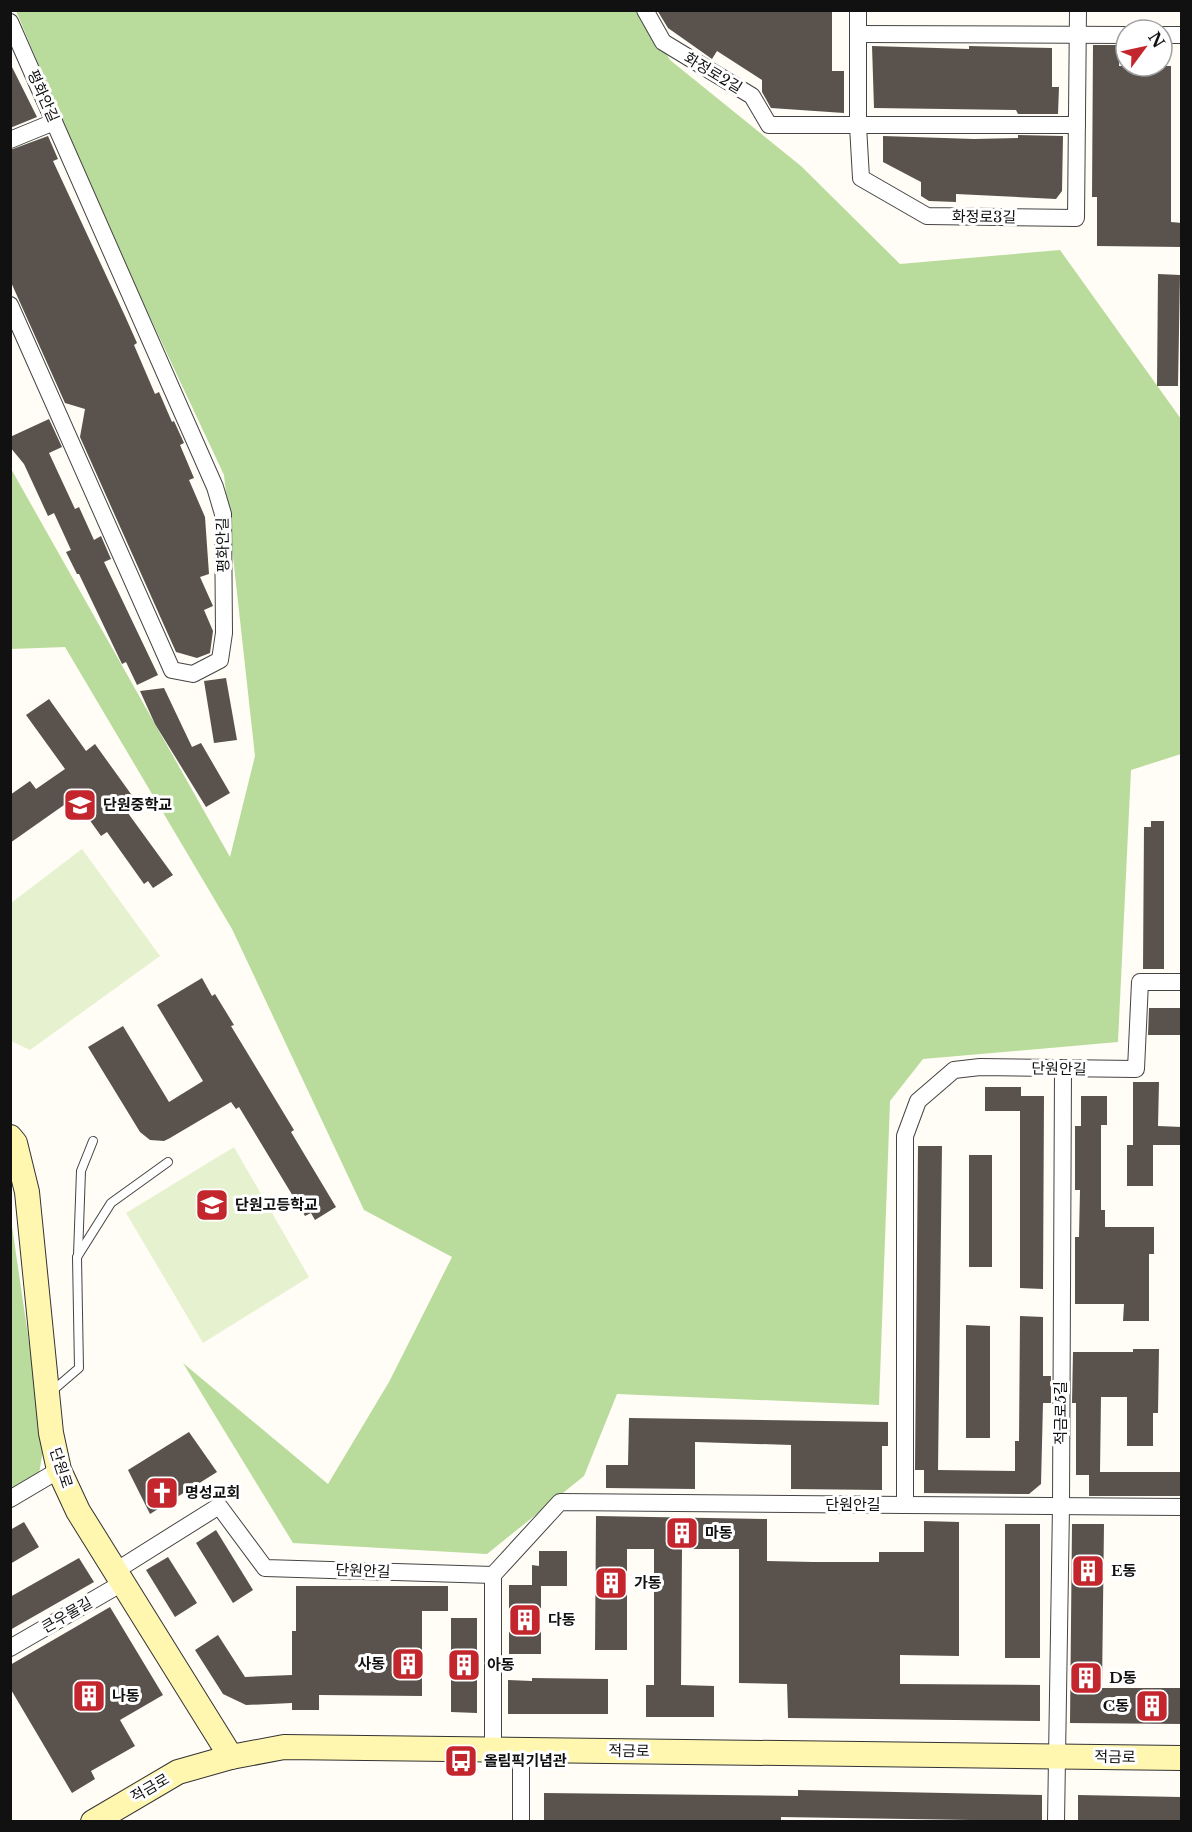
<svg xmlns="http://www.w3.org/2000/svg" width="1192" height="1832" font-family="'Libre Baskerville','Noto Sans KR',serif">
	<rect width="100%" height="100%" fill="#fffdf5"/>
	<g fill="#b9dc9c">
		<polygon points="16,11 641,11 670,60 801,166 900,264 1060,250 1181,419 1181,754 1131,770 1118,1042 923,1059 890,1101 879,1405 617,1394 584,1476 487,1554 293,1543 183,1363 328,1484 389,1382 452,1257 364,1210 232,929 65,647 11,649 10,467 230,857 255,756 224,475 102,215"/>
		<polygon points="10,1213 44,1444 37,1486 10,1501"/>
	</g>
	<g fill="#e6f2cf">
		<polygon points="82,849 160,956 30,1050 11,1041 11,903"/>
		<polygon points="234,1147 309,1277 203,1343 126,1213"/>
	</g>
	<g fill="#5a524d">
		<polygon points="657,10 832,10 832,71 844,71 844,113 771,108 762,92 762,80 717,51 712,59 668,28"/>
		<polygon points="1093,45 1120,45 1119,66 1171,66 1171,222 1182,223 1182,247 1097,246 1097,197 1092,197"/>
		<polygon points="872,46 969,49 969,46 1052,48 1052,87 1059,87 1058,114 1018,114 1016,110 874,108"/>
		<polygon points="10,63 37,117 10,128"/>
		<polygon points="1018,135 1063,136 1062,191 1056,199 956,194 956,202 929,201 921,196 921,182 883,162 883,136 974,139 1018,138"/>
		<polygon points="48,136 58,159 53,161 125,316 137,343 134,345 155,394 159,392 172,422 174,421 184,443 180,445 194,478 189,480 205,517 209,574 200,577 213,606 204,610 213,631 210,653 197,658 176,652 80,437 85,409 65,403 10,280 10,150"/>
		<polygon points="1158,274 1180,275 1178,386 1157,386"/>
		<polygon points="49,419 62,447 49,453 75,509 79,507 94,540 101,536 111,559 104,562 158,675 137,685 126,662 122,664 79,574 77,574 66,552 71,550 54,513 48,516 24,464 10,447 10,437"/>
		<polygon points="226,678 237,740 214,743 204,681"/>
		<polygon points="164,688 192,747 201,743 230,793 206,807 155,724 140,691"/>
		<polygon points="49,699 86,751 95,744 136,801 125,809 173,875 153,888 148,881 144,884 107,832 101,836 74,798 10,843 10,795 30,781 36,789 65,769 26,715"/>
		<polygon points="1151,821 1164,821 1164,969 1143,969 1144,827 1151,827"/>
		<polygon points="202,978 212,996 215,994 234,1025 231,1026 294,1130 291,1132 336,1207 315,1220 311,1213 305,1216 239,1107 236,1109 231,1102 170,1138 164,1141 150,1140 140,1132 88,1047 123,1026 169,1102 203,1081 157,1005"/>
		<polygon points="1149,1008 1182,1008 1182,1035 1148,1035"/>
		<polygon points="1133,1082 1159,1082 1158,1126 1182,1127 1182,1145 1153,1145 1153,1186 1127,1186 1127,1145 1133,1145"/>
		<polygon points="985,1087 1021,1087 1021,1096 1044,1096 1043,1289 1020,1288 1020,1111 985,1111"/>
		<polygon points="1081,1096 1107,1096 1107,1125 1101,1125 1101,1210 1105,1210 1105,1227 1154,1227 1154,1254 1149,1254 1149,1321 1123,1321 1124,1304 1075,1304 1075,1237 1079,1237 1080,1190 1075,1190 1075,1126 1081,1126"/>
		<polygon points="918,1146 942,1146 938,1470 1015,1471 1015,1441 1019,1441 1020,1316 1043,1317 1043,1376 1051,1376 1051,1403 1043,1403 1041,1484 1029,1494 924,1493 924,1470 915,1470"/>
		<rect x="969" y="1155" width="23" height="112"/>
		<polygon points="966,1325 990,1326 990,1438 966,1438"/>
		<polygon points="1133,1349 1159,1349 1158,1413 1153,1413 1153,1446 1127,1446 1127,1397 1101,1397 1100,1472 1182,1472 1182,1496 1089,1496 1089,1475 1076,1475 1076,1403 1072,1403 1073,1352 1133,1352"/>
		<polygon points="629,1418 888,1422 888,1446 882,1446 882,1490 791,1489 791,1445 695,1442 695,1489 606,1488 606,1465 628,1465"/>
		<polygon points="189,1432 217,1472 150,1514 128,1470"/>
		<polygon points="596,1516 767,1519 767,1561 813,1562 879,1562 879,1552 924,1552 924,1521 959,1522 959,1656 900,1655 900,1684 1040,1685 1040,1721 788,1718 787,1684 739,1683 739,1549 682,1549 681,1685 714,1686 714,1717 646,1717 646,1685 654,1685 654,1549 627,1549 627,1650 595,1650"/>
		<polygon points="24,1522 39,1547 10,1564 10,1530"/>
		<rect x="1005" y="1524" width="35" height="134"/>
		<polygon points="1072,1524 1104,1524 1102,1688 1182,1688 1182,1724 1070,1723"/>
		<polygon points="216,1530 253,1590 233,1603 196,1543"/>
		<polygon points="539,1551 567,1551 567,1586 541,1586 541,1654 509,1654 509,1585 532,1585 532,1565 539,1566"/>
		<polygon points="168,1557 197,1603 175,1617 146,1570"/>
		<polygon points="79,1558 94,1582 10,1630 10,1597"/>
		<polygon points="296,1586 448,1586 448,1611 422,1611 422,1696 319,1695 319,1710 292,1710 292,1703 246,1705 223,1694 195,1650 218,1635 245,1677 292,1675 292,1631 296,1631"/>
		<polygon points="110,1607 163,1695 120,1720 135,1746 91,1771 95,1779 72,1793 10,1688 10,1665"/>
		<polygon points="451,1618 477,1618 477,1713 451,1712"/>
		<polygon points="532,1678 608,1679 608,1714 508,1714 508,1680 532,1681"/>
		<polygon points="798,1790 1042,1795 1042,1821 781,1817 781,1821 544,1821 544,1793 798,1796"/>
		<polygon points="1078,1795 1180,1797 1180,1821 1078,1821"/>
	</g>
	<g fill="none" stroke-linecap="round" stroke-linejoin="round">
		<g stroke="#444" stroke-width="10">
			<g id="lane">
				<polyline points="78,1255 81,1171 93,1141"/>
				<polyline points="51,1392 79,1368 77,1257 111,1203 168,1162"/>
			</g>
		</g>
		<g stroke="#444" stroke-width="18">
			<g id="street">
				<polyline points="645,10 663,42 752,96 769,125 1077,125"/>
				<polyline points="858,10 858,126 861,178 927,216 1076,218 1078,10"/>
				<polyline points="10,22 215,487 223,514 224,633 220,660 193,674 172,670 10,305"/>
				<polyline points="858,34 1126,35"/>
				<polyline points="1162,35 1182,35"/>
				<polyline points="10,140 54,122"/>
				<polyline points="10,1499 59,1470"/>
				<polyline points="905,1505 1182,1507"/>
				<polyline points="117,1570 219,1506 265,1568 493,1575 560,1502 905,1505 905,1136 918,1101 954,1070 980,1067 1136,1069 1140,982 1182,982"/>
				<polyline points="10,1648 124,1582"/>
				<polyline points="493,1749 493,1575"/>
				<polyline points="521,1750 521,1822"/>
				<polyline points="1056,1822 1061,1506 1063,1070"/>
			</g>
		</g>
		<g stroke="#333" stroke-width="26">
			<g id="secondary">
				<polyline points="10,1137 15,1143 27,1192 51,1433 59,1470 78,1511 231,1757"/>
				<polyline points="93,1822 178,1772 231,1757 284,1747 1182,1758"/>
			</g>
		</g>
		<use href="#lane" stroke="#fff" stroke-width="8"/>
		<use href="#street" stroke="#fff" stroke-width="16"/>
		<use href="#secondary" stroke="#fff6b0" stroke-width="24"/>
	</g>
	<defs>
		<g id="school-square" transform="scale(1.725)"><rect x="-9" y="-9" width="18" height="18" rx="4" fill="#c4262e" stroke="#fff"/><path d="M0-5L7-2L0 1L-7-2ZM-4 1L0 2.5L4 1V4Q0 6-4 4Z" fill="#fff"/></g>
		<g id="church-square" transform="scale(1.725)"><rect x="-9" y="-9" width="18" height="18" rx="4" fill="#c4262e" stroke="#fff"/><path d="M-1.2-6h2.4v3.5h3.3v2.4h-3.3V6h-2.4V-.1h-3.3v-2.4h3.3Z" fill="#fff"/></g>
		<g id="building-square" transform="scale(1.725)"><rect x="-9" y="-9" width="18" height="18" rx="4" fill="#c4262e" stroke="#fff"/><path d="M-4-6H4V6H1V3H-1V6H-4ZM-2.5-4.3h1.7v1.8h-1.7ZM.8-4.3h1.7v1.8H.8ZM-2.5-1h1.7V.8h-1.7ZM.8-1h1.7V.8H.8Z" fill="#fff"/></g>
		<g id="bus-square" transform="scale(1.725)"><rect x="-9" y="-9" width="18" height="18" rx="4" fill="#c4262e" stroke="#fff"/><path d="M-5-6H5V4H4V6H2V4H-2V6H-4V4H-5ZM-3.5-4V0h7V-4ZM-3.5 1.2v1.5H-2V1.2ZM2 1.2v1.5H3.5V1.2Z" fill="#fff"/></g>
	</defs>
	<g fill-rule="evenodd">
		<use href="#school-square" x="80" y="805"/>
		<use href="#school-square" x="212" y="1205"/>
		<use href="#church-square" x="162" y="1493"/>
		<use href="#building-square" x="682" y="1533"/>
		<use href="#building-square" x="1088" y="1571"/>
		<use href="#building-square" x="611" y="1583"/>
		<use href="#building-square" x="525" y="1620"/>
		<use href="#building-square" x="408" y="1664"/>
		<use href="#building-square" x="464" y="1665"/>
		<use href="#building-square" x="1086" y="1678"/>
		<use href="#building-square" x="89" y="1696"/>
		<use href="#building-square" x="1152" y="1706"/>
		<use href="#bus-square" x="461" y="1761"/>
	</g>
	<g text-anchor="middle" stroke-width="6" stroke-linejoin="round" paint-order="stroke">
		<g font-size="15" fill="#111" stroke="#fff">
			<text transform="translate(713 73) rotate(31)" y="5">화정로2길</text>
			<text transform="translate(43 96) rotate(66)" y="5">평화안길</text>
			<text transform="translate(984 217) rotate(1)" y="5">화정로3길</text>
			<text transform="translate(223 545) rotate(-91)" y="5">평화안길</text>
			<text transform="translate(1059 1069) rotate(1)" y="5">단원안길</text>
			<text transform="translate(1061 1413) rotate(-90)" y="5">적금로5길</text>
			<text transform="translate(61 1468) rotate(72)" y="5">단원로</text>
			<text x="853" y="1510">단원안길</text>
			<text transform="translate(363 1571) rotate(2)" y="5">단원안길</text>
			<text transform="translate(67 1615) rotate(-30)" y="5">큰우물길</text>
			<text transform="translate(629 1751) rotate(1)" y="5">적금로</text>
			<text transform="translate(1115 1757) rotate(1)" y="5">적금로</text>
			<text transform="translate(150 1788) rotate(-30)" y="5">적금로</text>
		</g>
		<g font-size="15" font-weight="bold" fill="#111" stroke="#fff" text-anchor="start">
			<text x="103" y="810">단원중학교</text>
			<text x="235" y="1210">단원고등학교</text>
			<text x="185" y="1498">명성교회</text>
			<text x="705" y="1538">마동</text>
			<text x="1111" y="1576">E동</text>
			<text x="634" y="1588">가동</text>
			<text x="548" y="1625">다동</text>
			<text x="385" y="1669" text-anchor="end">사동</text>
			<text x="487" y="1670">아동</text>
			<text x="1109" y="1683">D동</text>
			<text x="112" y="1701">나동</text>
			<text x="1129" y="1711" text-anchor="end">C동</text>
			<text x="484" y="1766">올림픽기념관</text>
		</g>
	</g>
	<rect width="1192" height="1832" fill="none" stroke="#111111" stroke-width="24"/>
	<g transform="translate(1144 48) rotate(57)"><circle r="28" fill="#ffffff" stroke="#a0a0a0" stroke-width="1.5"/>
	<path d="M0-4.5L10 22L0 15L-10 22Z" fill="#c4262e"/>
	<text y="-9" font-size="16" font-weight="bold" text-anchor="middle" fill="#111111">N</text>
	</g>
</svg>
